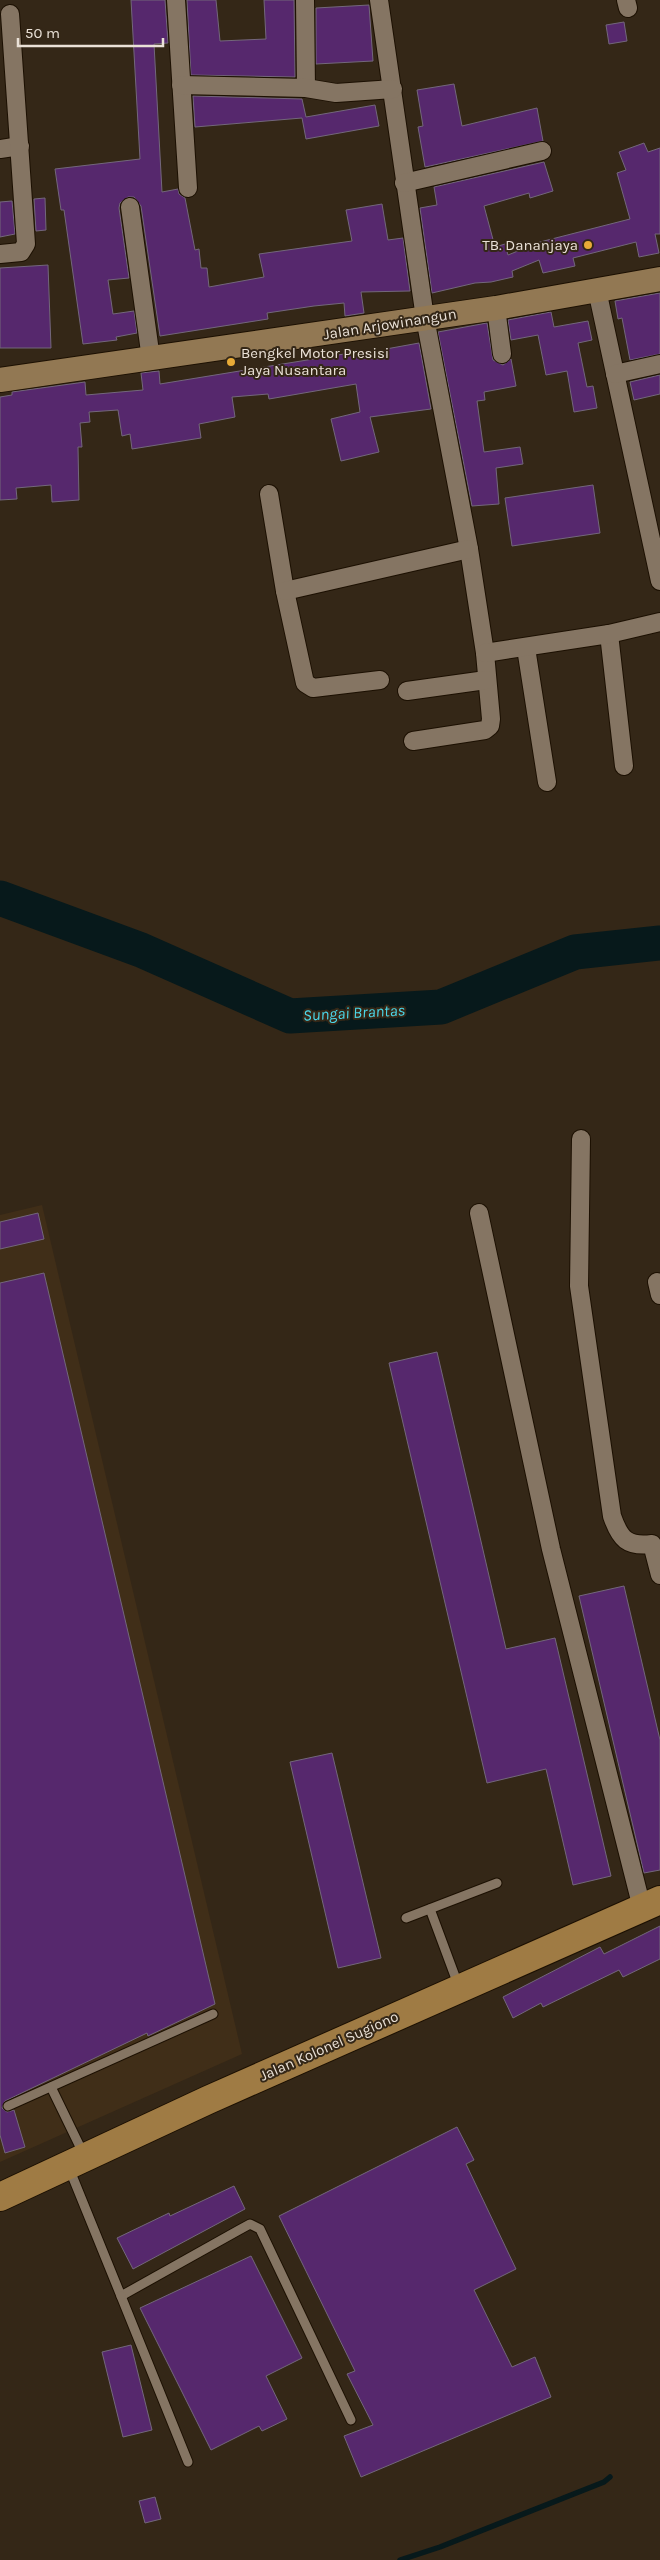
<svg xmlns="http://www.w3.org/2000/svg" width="660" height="2560" font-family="Karla,sans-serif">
	<rect width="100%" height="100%" fill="#342717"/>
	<polygon fill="#402e18" points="42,1205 242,2054 0,2162 0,1215"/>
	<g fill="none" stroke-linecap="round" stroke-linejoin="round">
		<polyline stroke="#07191b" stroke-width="5.5" points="400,2560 440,2547 604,2482 610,2477"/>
		<polyline stroke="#07191b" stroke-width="35" points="0,898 141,950 290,1016 441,1007 575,952 660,943"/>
	</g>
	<g fill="#56286d" stroke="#73677b">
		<polygon points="131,0 165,0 168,43 154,44 162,192 178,189 179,194 185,198 195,250 199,249 201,268 207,268 209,287 264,277 259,254 352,241 346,210 382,204 388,240 403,238 410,291 361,292 364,313 345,316 344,303 314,306 267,313 268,319 160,336 141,206 134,197 128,197 120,203 119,208 129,278 108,280 113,314 134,311 137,333 116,337 117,340 83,344 64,210 61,210 55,169 140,159"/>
		<polygon points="187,0 216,0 220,41 266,39 264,0 294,0 295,77 191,75"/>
		<polygon points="369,5 373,61 316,64 316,8"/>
		<polygon points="624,22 627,41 609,44 606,25"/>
		<polygon points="454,84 462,126 537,108 543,141 425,167 418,127 423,126 417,90"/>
		<polygon points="193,96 302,99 306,117 375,105 379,126 306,139 302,118 195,127"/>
		<polygon points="644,143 648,152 660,148 660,234 655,234 659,253 639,257 636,242 573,258 575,266 543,273 539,260 512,271 513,277 491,282 475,283 432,293 420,208 437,205 434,187 544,162 553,191 530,198 529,193 484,206 495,247 505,244 508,255 540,242 630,219 617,173 626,170 619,152"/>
		<polygon points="45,198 46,230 36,231 34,199"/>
		<polygon points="12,201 15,234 0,237 0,202"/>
		<polygon points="48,265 51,348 0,348 0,268"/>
		<polygon points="660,293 660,354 630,360 622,318 618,319 615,301"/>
		<polygon points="551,312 554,327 588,321 592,340 578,343 587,387 593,386 597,408 574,412 567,371 546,375 538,335 511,340 508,320"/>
		<polygon points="487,323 493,360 503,365 511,359 516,386 484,392 485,400 477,401 484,452 520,447 523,464 496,468 499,504 472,506 438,332"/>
		<polygon points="419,343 431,409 370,417 379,452 341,461 331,419 360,412 356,384 269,399 268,394 232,397 235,417 199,424 201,438 132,449 130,434 122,436 118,410 89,412 90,422 80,423 82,447 78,447 79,500 52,502 51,485 16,488 17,499 0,500 0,397 12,395 12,392 85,382 86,395 143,390 141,373 159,371 160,384 344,354 344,356 387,351 386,349"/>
		<polygon points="660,375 660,394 634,400 630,382"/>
		<polygon points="593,485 600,533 512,546 505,498"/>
		<polygon points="38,1213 44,1239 0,1249 0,1222"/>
		<polygon points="44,1273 215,2004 148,2036 147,2033 5,2101 2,2108 7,2112 14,2110 25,2147 5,2153 0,2135 0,1283"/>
		<polygon points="437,1352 506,1649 555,1638 611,1876 573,1885 546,1769 487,1783 389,1363"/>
		<polygon points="624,1586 660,1740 660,1870 644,1873 579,1596"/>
		<polygon points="332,1753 381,1958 338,1968 290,1762"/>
		<polygon points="660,1926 660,1959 623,1977 619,1970 543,2007 541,2003 513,2018 503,1997 600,1947 604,1954"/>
		<polygon points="457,2127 474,2160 466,2164 516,2269 474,2290 512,2367 535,2357 551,2397 361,2477 344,2436 373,2425 347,2374 355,2371 279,2216"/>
		<polygon points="234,2186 245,2209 133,2269 117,2238 169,2213 170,2216"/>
		<polygon points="251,2256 302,2358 266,2376 287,2419 262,2431 259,2426 211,2450 140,2308"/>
		<polygon points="131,2345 152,2430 123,2437 102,2352"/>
		<polygon points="155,2497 161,2519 145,2523 139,2501"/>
	</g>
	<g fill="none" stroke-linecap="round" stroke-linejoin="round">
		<g stroke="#1c1002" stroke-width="11">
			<g id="lane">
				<polyline points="430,1909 459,1987"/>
				<polyline points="406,1918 497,1883"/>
				<polyline points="51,2087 84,2155"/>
				<polyline points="8,2106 213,2014"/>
				<polyline points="69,2168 121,2296 239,2230 250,2224 260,2229 351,2420"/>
				<polyline points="121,2296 188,2462"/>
			</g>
		</g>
		<g stroke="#1c1002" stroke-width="20">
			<g id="street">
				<polyline points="176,0 188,188"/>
				<polyline points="305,0 306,88"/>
				<polyline points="379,0 425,318 469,549 485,653 491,719 490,726 485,730 413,741"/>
				<polyline points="626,0 628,8"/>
				<polyline points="181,85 306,88 336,93 393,89"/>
				<polyline points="0,149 20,146"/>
				<polyline points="404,183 542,151"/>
				<polyline points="130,207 151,359"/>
				<polyline points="0,254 21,252 26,244 10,14"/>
				<polyline points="597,290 660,581"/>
				<polyline points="496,308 502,354"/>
				<polyline points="615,374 660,364"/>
				<polyline points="269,494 285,591 305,683 313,688 380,680"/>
				<polyline points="285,591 469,549"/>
				<polyline points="609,634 624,766"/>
				<polyline points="526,648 547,782"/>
				<polyline points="485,653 609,634 660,622"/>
				<polyline points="407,691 486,680"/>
				<path d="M 581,1139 L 579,1286 L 612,1516 C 620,1539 627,1547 652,1544 L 660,1575"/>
				<polyline points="479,1213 551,1549 642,1908"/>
				<polyline points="657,1282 660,1295"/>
			</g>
		</g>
		<g stroke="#1c1002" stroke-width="26">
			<polyline id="secondary" points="0,380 496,308 660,279"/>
		</g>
		<g stroke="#1c1002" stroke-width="30">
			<polyline id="primary" points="0,2197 208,2100 660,1900"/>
		</g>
		<use href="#lane" stroke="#857563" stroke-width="9"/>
		<use href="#street" stroke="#857563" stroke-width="18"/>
		<use href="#secondary" stroke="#927853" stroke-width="24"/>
		<use href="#primary" stroke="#9f7b44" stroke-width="28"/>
	</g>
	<g fill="#e8ab37" stroke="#342717" stroke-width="2">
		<circle cx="588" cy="245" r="5"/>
		<circle cx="231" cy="362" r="5"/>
	</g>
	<g text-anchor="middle" stroke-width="4" stroke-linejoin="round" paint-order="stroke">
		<g font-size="15" fill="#eae1d7" stroke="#342717" text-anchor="end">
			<text x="578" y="250">TB. Dananjaya</text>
			<text x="241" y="358" text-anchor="start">Bengkel Motor Presisi<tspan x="241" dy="17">Jaya Nusantara</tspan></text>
		</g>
		<g font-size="15" fill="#eae1d7" stroke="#342717">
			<text transform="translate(390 324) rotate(-9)" y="5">Jalan Arjowinangun</text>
			<text transform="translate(329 2046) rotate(-24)" y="5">Jalan Kolonel Sugiono</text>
		</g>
		<g font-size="16" font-style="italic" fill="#4bd8ea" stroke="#342717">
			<text transform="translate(354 1012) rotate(-3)" y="6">Sungai Brantas</text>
		</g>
	</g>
	<path d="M18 38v8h145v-8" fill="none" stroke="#eae1d7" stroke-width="2.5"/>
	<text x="25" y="38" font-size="15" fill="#eae1d7" stroke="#342717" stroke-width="4" paint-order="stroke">50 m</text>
</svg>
